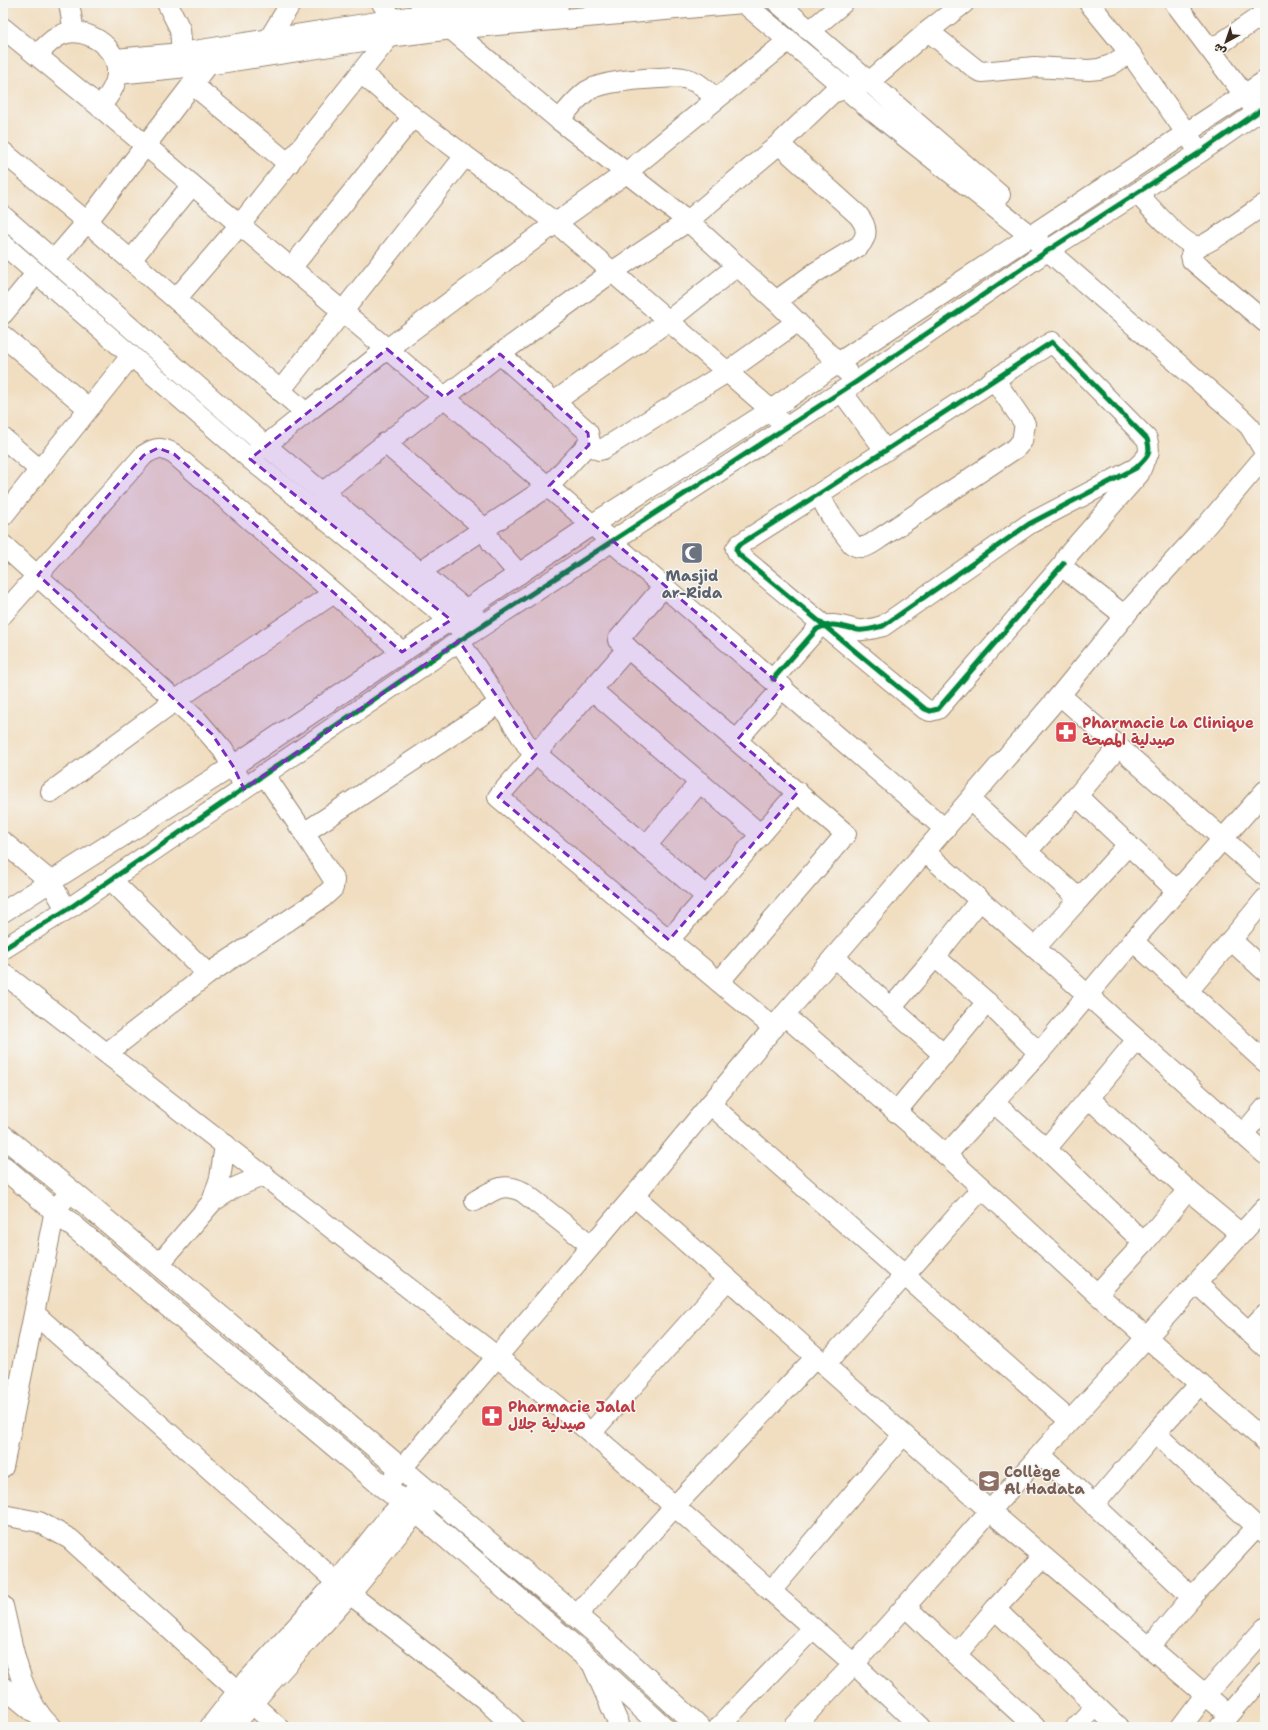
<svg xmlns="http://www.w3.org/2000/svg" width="1268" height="1730" font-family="'Shantell Sans','Playpen Sans Arabic',sans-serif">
	<rect width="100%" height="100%" fill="#f6f6f2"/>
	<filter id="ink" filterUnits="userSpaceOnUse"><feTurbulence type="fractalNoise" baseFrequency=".025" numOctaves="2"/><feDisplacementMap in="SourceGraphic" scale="8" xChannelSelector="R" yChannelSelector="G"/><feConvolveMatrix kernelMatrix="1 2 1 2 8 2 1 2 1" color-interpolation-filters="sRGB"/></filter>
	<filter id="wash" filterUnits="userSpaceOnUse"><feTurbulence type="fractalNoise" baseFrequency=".012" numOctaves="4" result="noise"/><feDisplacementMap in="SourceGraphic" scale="16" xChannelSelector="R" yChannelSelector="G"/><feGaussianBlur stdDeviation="0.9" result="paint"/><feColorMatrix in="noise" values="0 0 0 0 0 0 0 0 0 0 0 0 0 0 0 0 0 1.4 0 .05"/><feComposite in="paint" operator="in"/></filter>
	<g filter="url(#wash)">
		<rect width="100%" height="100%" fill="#f1dec1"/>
	</g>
	<g filter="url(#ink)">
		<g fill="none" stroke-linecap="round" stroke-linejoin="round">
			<g stroke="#968470" stroke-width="22">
				<g id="minor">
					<polyline points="69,3 74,32"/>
					<polyline points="167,3 180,29 182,53"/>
					<polyline points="420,3 559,120 688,221 776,301 847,372"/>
					<polyline points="744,3 865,105 1032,237 1241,418 1250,427 1265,452"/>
					<polyline points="778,3 1000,195"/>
					<polyline points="1089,3 1130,53 1194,144"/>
					<polyline points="1175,3 1252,105"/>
					<polyline points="3,28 100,107 444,397 945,829"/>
					<polyline points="810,31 843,3"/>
					<polyline points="928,31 977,70 982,72 1034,67 1089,70 1099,69 1111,65 1130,53"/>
					<polyline points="264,47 291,3"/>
					<polyline points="1211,50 1265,13"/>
					<path d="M 37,55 C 44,48 51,39 61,35 C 84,24 120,48 117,74 C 116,87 107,98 100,107"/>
					<polyline points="115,59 182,53 409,17 559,3"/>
					<polyline points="361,73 413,117 556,223 771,410 779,420"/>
					<polyline points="117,74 207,65 389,37 452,29 743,3"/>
					<polyline points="192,84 289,164"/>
					<path d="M 559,120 C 568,110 576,99 587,91 C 607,79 651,79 675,77 C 695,78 702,86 716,99"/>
					<polyline points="3,152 87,222 306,413 255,454"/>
					<path d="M 1137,193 C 1148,205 1183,245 1197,246 C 1206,247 1254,211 1265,204"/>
					<polyline points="3,216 266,446 476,618"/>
					<polyline points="3,244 250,459 461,629"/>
					<polyline points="1198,246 1191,255 1192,260 1265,322"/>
					<polyline points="54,260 87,222 207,65"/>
					<polyline points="131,260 192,185"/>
					<polyline points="291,268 413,117"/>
					<polyline points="176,299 239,226 389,37 393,20 382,3"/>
					<path d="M 776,301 L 816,272 L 859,246 C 869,235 867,226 858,215 L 779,144"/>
					<polyline points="3,314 36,274"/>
					<polyline points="3,336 88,408"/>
					<polyline points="280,391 465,156"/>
					<polyline points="842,392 885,450"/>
					<polyline points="554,402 668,321 737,266"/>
					<polyline points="306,413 387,349 549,228 626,173 789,40"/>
					<polyline points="3,438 40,470"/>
					<polyline points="385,443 484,528 492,543 519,574"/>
					<polyline points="589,445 599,450 603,449 727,372 797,322"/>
					<path d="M 822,492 C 820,507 843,531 852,544 C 863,551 870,545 880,538 L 1016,448 L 1022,441 L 1025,424 L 994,379"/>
					<polyline points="322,493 500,354 612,272 688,221 779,144 832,93 869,82 928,31 964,3"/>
					<polyline points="3,516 131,356"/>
					<polyline points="3,545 198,721 223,750 239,778"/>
					<polyline points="419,572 549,486 590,442 588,433 585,429 500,354"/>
					<polyline points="664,586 618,640 846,834 719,982"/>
					<path d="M 3,614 L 144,455 C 156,447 161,447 174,454 L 402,652"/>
					<polyline points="1125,616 1065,569 1063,565 1067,556 1139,474 1143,464"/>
					<polyline points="459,641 529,748 706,896"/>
					<polyline points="628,648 498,797 774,1028"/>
					<path d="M 773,679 L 817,629 C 834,621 841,627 858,630 C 867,631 875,628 883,626 L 1029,524 L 1136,468 C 1147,457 1152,455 1147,439 L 1052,342 L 822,492 L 740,544 L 736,549 L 739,555 L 925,709 L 930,711 L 938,709 L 1064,563"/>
					<polyline points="592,690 760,834"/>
					<polyline points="1060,695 1265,876"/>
					<polyline points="737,740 783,687"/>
					<polyline points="1118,747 1077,796 1177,891"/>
					<polyline points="51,792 176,700 334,593"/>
					<polyline points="970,800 1079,899 1035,948"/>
					<polyline points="304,833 500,703"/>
					<polyline points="3,842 50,881 66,909"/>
					<polyline points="646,846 700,782"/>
					<polyline points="1027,851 1077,796"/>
					<polyline points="925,852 1035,948 1265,1154"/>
					<polyline points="111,880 208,974"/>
					<polyline points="1079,899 1128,845"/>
					<polyline points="1265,899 1231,940 1265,971"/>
					<polyline points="3,912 233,766 593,524 771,410 838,363 1265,81"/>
					<polyline points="669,940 798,792"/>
					<polyline points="1133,941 1265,1062"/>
					<polyline points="3,949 74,905 459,641 856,382 1047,251 1199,153 1265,107"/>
					<polyline points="834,957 944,1055"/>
					<polyline points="935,957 987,1002 1039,1053"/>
					<polyline points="3,973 496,1356 591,1433 854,1664 921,1727"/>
					<polyline points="1189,990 1231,940"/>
					<polyline points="891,1008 935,957 980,900"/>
					<polyline points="784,1015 946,1155 1097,1294 1265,1441"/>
					<polyline points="107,1053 208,974 322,898 333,888 334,880 304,833 264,774"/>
					<polyline points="1089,1098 1137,1040"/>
					<polyline points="994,1103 1046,1149 1089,1098 1188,1190 1241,1234"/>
					<polyline points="710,1104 1070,1421"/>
					<polyline points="896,1112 987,1002"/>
					<polyline points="1243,1134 1265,1108"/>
					<polyline points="1046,1149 1144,1243 1097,1294"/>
					<polyline points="946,1155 1039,1053 1133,941 1265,791"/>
					<polyline points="634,1196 990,1511 1229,1715"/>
					<path d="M 475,1201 C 493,1191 502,1181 523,1192 L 591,1245"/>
					<polyline points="212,1202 220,1178 225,1145"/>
					<polyline points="1144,1243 1188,1190"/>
					<polyline points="159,1264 212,1202 234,1188 264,1175"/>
					<polyline points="1196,1283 1265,1347"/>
					<polyline points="35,1314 350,1594 484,1699 514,1727"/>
					<polyline points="1248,1332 1265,1314"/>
					<polyline points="825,1365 982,1188"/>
					<polyline points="1200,1384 1155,1433 1257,1527"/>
					<polyline points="591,1433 728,1279"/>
					<polyline points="1041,1455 1192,1597 1257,1527 1265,1534"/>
					<polyline points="3,1467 55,1210 71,1191"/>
					<polyline points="385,1488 634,1196 784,1015 1060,695 1131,608 1206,526 1265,456"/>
					<polyline points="1094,1505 1155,1433"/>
					<polyline points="3,1515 39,1522 70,1539 278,1727"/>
					<polyline points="1043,1557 995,1609 1118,1727"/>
					<polyline points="771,1591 903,1435"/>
					<path d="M 3,1606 C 13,1647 19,1697 51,1727"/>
					<polyline points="905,1606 956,1655 995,1609"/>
					<polyline points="576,1616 675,1506 816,1357"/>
					<polyline points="1149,1648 1192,1597"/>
					<polyline points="956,1655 1035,1727"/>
					<polyline points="591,1661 620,1727"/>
					<polyline points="3,1687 36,1714"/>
					<polyline points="210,1727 238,1691 337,1582 387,1519 421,1485"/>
					<path d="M 233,1727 C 269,1681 311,1639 349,1595 C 377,1564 398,1528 430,1501"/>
					<polyline points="719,1727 813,1628"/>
					<polyline points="794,1727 854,1664 1070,1421 1265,1208"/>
					<polyline points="1076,1727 1096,1706"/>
					<polyline points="1181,1727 1205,1695 1265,1628"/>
					<polyline points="1219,1727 1265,1673"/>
				</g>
			</g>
			<g stroke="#968470" stroke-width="24">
				<g id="major">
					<polyline points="3,1136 71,1191 607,1642 699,1727"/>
					<polyline points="3,1167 385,1488 417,1512 591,1661 663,1727"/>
				</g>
			</g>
			<use href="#minor" stroke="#fff" stroke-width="20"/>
			<use href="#major" stroke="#fff" stroke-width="22"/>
			<g stroke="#f6f6f2" stroke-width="8">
				<g id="cycleway">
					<path d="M 773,679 L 817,629 C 834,621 841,627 858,630 C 867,631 875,628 883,626 L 1029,524 L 1136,468 C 1147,457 1152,455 1147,439 L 1052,342 L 822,492 L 740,544 L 736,549 L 739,555 L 925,709 L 930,711 L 938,709 L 1064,563"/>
					<polyline points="3,949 74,905 459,641 856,382 1047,251 1199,153 1265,107"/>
				</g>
			</g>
			<use href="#cycleway" stroke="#00873e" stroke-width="5"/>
		</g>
	</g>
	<path fill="#7b2cbf" fill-opacity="0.2" stroke="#7b2cbf" stroke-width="3" stroke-dasharray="8 5" stroke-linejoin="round" d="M 387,349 L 444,397 L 500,354 L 588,433 L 589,445 L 549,486 L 783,687 L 737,740 L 798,792 L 669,940 L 498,797 L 536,754 L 459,641 L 244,789 L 233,766 L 212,734 L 38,575 L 144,455 L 158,448 L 174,454 L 402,652 L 451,620 L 250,459 Z"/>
	<defs>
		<g id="mosque-square" transform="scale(1.15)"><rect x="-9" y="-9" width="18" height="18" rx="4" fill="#6b7280" stroke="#f6f6f2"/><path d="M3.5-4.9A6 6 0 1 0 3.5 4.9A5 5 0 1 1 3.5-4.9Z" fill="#fff"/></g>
		<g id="pharmacy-square" transform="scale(1.15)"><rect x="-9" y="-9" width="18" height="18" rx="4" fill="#e0444e" stroke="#f6f6f2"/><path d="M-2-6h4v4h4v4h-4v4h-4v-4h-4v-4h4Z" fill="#fff"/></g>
		<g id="school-square" transform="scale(1.15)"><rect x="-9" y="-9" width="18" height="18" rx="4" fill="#8d6e63" stroke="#f6f6f2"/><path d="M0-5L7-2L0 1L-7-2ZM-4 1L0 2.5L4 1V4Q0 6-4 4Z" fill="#fff"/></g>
	</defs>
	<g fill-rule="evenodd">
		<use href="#mosque-square" x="692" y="553"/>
		<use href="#pharmacy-square" x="1066" y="732"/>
		<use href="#pharmacy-square" x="492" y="1416"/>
		<use href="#school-square" x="989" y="1481"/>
	</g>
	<g text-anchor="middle" stroke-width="3" stroke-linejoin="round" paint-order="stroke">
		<g font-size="15" font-weight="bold" fill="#5b616d" stroke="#f6f6f2">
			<text x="692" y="581">Masjid<tspan x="692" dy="17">ar-Rida</tspan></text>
		</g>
		<g font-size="15" font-weight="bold" fill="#be3a42" stroke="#f6f6f2" text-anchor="start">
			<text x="1082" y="728">Pharmacie La Clinique<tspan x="1082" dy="17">صيدلية المصحة</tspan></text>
			<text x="508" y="1412">Pharmacie Jalal<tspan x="508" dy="17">صيدلية جلال</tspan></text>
		</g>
		<g font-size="15" font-weight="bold" fill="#785e54" stroke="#f6f6f2" text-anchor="start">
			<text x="1004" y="1477">Collège<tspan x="1004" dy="17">Al Hadata</tspan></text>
		</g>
	</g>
	<rect width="1268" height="1730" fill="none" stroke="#f6f6f2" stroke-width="16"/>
	<g transform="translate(1226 42) rotate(220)" stroke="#f6f6f2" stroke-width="3" paint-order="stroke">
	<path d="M0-3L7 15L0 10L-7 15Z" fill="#3b2a1e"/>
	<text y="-6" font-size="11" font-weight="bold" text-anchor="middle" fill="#3b2a1e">ش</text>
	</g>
</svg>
